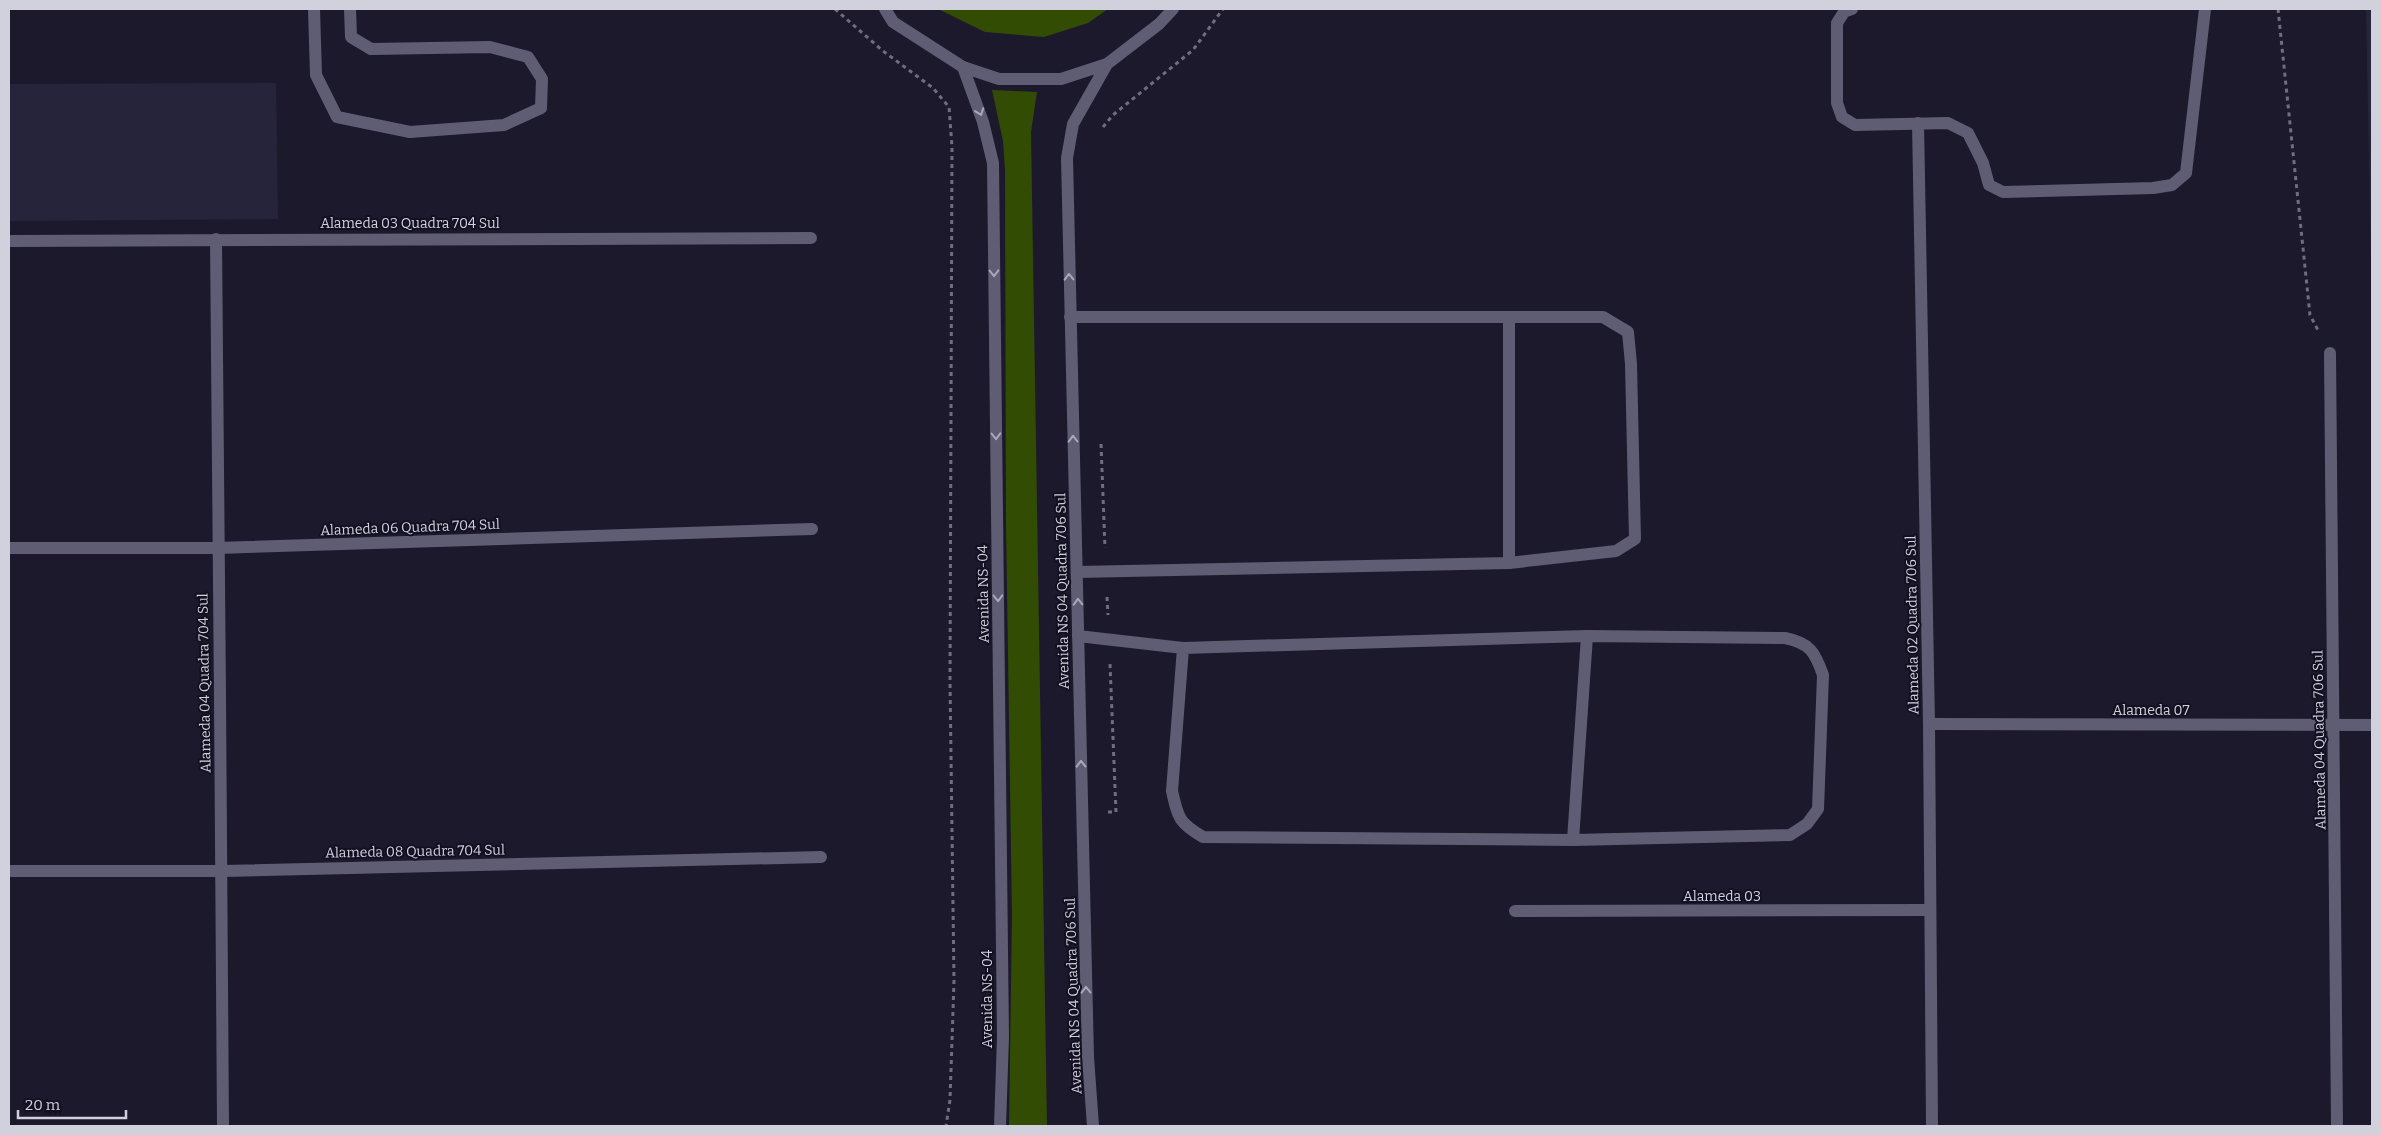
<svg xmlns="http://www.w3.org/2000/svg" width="2381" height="1135" font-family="Bitter,serif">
	<rect width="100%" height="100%" fill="#1c192c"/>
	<g fill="#26243b">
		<polygon points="2366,9 2372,9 2372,317"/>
		<polygon points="276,83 278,219 9,221 9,84"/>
	</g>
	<g fill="#324c03">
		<polygon points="938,9 1108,9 1088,23 1044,37 985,32"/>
		<polygon points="992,90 1037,92 1031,132 1047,1126 1009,1126 1012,915 1006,525 1005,169 1003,141"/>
	</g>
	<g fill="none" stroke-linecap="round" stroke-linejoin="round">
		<g stroke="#706e7e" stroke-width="3" stroke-dasharray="4 4" stroke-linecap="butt">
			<polyline points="835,9 883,51 933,88 949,107 952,147 950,681 954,981 950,1100 946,1126"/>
			<polyline points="2278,9 2310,315 2319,332"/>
			<polyline points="1103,127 1113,115 1193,50 1223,9"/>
			<polyline points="1101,444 1105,548"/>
			<polyline points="1107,597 1108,615"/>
			<polyline points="1108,812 1116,812 1110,664"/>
		</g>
		<polyline stroke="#5f5d73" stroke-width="12" points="314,9 316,75 337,117 410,132 504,125 541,108 542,79 528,57 490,47 371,49 351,37 350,9"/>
		<g stroke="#5f5d73" stroke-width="12">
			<polyline points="1852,9 1844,12 1837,23 1837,103 1842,117 1855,125 1948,123 1968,133 1983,163 1989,185 2003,192 2153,188 2172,185 2186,173 2205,9"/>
			<polyline points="1918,123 1929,724 1932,1126"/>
			<path d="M 216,239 C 217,535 223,830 223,1126"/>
			<polyline points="9,241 811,238"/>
			<polyline points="1070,317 1603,317 1628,332 1631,364 1635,539 1616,551 1509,563"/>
			<polyline points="2330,353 2337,1126"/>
			<polyline points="9,548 217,548 812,529"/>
			<polyline points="1077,572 1509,563 1509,317"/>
			<path d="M 1078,636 L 1183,648 L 1587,636 L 1785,638 C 1810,643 1815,652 1823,675 L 1818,809 L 1807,824 L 1790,835 L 1573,840 L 1203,837 C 1179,823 1178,818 1172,791 L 1183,648"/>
			<polyline points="1929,724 2372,725"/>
			<polyline points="1573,840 1587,636"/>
			<polyline points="9,871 223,871 821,857"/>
			<polyline points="1515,911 1930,910"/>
		</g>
		<g stroke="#5f5d73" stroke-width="12">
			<polyline points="885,9 893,22 963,67 999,79 1061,79 1107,64 1159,24 1173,9"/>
			<polyline points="963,67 983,122 993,163 1003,1037 1000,1126"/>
			<polyline points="1093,1126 1088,1057 1067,158 1073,124 1107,64"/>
		</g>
	</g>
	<defs><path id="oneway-chevron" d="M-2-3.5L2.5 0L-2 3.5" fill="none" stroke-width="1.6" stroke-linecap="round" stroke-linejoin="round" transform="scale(1.25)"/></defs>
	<g stroke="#a9a8b8">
		<use href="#oneway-chevron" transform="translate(980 112) rotate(70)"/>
		<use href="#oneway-chevron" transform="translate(994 273) rotate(89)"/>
		<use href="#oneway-chevron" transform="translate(1069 277) rotate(-91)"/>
		<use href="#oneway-chevron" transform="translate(996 436) rotate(89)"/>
		<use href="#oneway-chevron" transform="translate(1073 439) rotate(-91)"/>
		<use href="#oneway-chevron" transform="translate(998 598) rotate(89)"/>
		<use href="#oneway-chevron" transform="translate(1078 602) rotate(-92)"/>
		<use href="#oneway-chevron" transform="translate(1081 764) rotate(-91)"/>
		<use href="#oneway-chevron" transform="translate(1086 990) rotate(-91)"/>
	</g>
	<g text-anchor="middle" stroke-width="4" stroke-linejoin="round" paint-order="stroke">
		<g font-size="14" fill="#d1d0dd" stroke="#131022">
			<text x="410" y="228">Alameda 03 Quadra 704 Sul</text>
			<text transform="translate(410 527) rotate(-2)" y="5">Alameda 06 Quadra 704 Sul</text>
			<text transform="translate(1062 591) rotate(-91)" y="5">Avenida NS 04 Quadra 706 Sul</text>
			<text transform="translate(983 594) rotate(-91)" y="5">Avenida NS-04</text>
			<text transform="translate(1912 625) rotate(-91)" y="5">Alameda 02 Quadra 706 Sul</text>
			<text transform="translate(204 683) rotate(-91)" y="5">Alameda 04 Quadra 704 Sul</text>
			<text x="2151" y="715">Alameda 07</text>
			<text transform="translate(2319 740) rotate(-91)" y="5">Alameda 04 Quadra 706 Sul</text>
			<text transform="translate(415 851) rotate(-1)" y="5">Alameda 08 Quadra 704 Sul</text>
			<text x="1722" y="901">Alameda 03</text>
			<text transform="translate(1073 996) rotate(-92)" y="5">Avenida NS 04 Quadra 706 Sul</text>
			<text transform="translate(987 999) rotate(-90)" y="5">Avenida NS-04</text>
		</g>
	</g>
	<rect width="2381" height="1135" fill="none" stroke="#d1d0dd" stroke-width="20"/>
	<path d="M18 1110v8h108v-8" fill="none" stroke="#d1d0dd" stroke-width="2.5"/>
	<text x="25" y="1110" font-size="15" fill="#d1d0dd" stroke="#131022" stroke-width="4" paint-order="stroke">20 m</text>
</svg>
